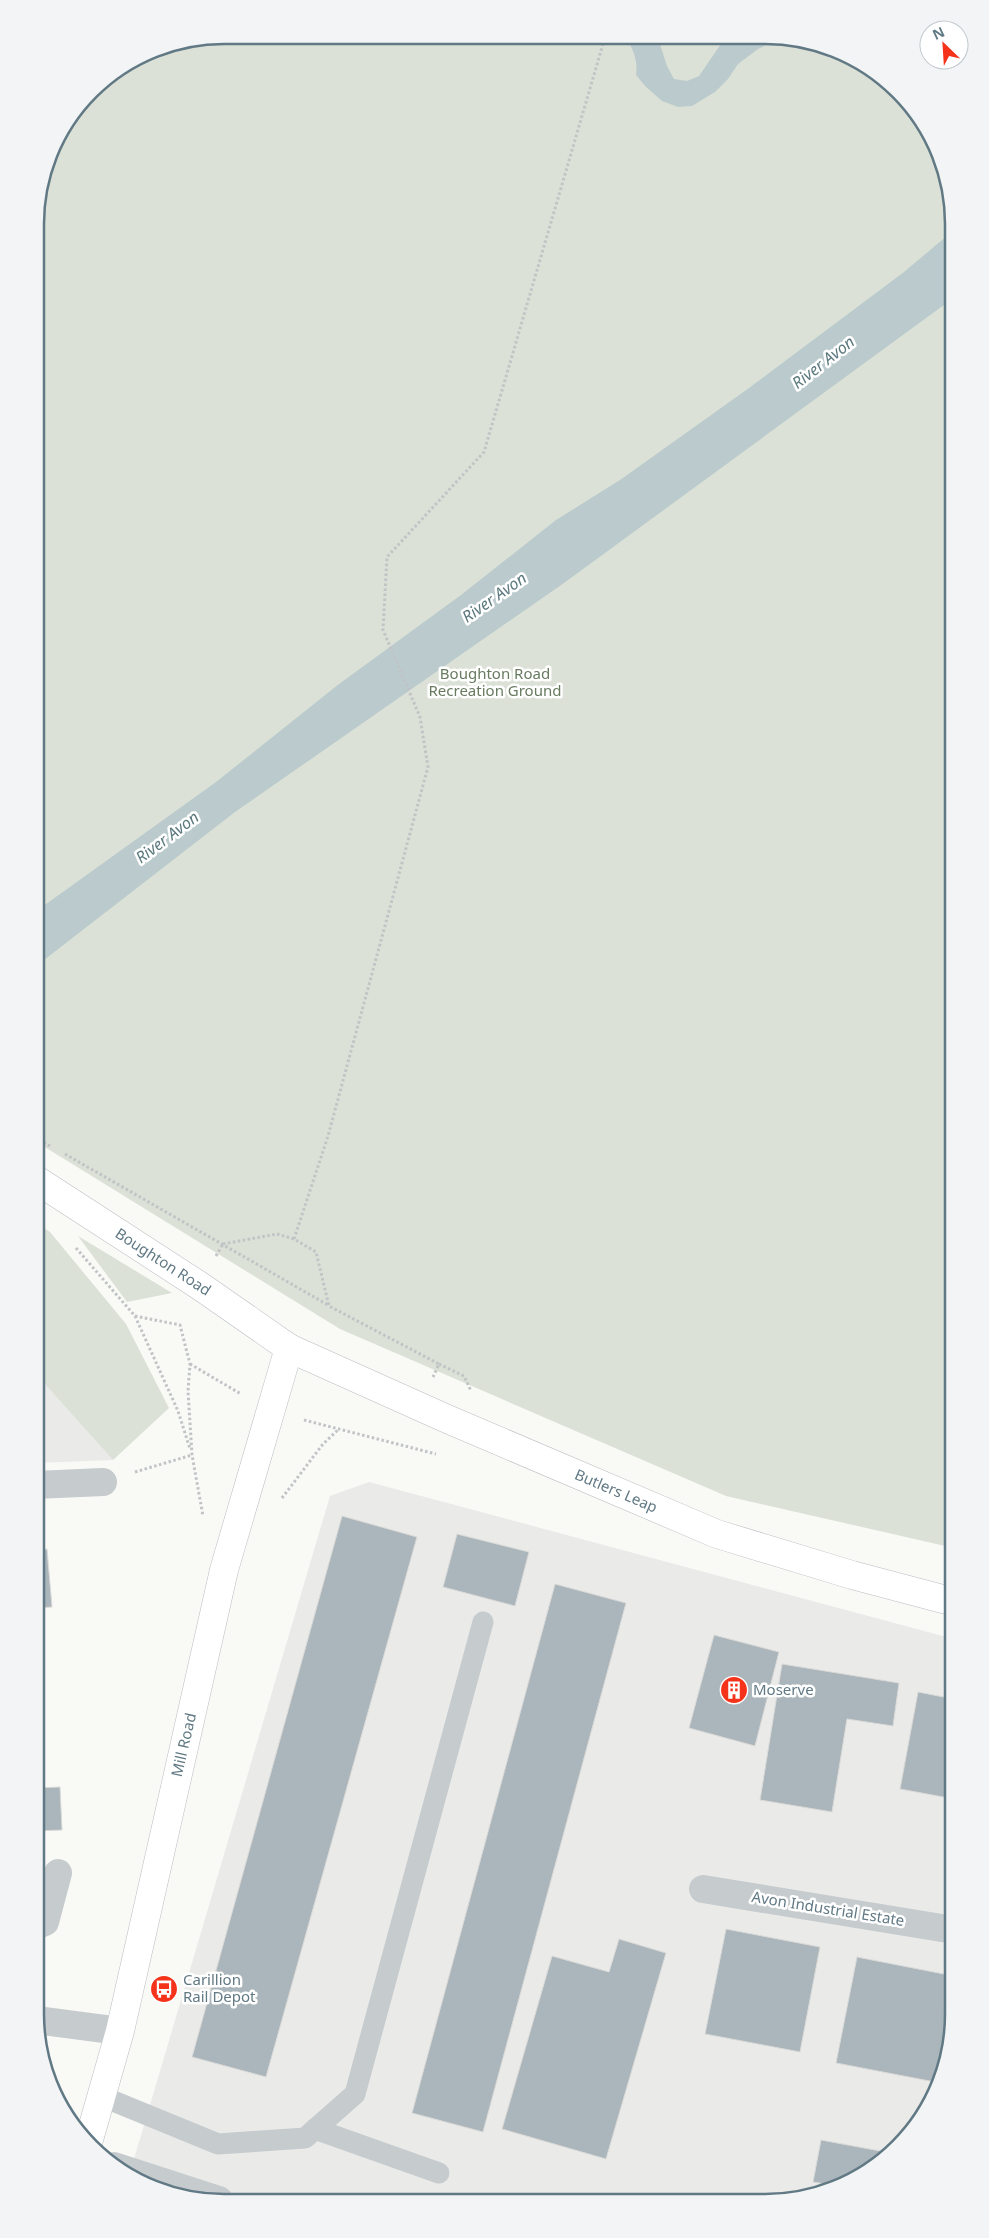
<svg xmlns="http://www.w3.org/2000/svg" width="989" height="2238" font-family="'Noto Sans',sans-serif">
	<rect width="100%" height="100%" fill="#f9f9f6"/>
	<g fill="#eaeae9">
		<polygon points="35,1373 113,1460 35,1463"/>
		<polygon points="369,1482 954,1639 954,2027 940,2086 907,2138 870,2171 814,2196 765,2203 187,2199 129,2176 330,1496"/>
	</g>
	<g fill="#dbe1d6">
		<polygon points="224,35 802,39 849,55 890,82 922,119 947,175 954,224 954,1548 726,1496 340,1329 35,1141 35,211 55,140 99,82 152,49"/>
		<polygon points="35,1222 50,1232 126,1324 169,1408 113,1460 35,1373"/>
		<polygon points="78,1236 172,1293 127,1302"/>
	</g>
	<g fill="#bbcbcd">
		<path d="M 627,38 L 658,38 L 667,66 L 674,79 L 687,81 L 699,76 L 725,38 L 782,38 L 758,49 L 738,64 L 728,79 L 715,92 L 692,106 L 678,107 L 662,101 L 646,87 L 636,75 C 638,59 633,51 627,38 Z"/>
		<polygon points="954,230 954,297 948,302 564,583 235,812 35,967 35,912 216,782 339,684 461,595 556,520 620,480 749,388 904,272"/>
	</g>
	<g fill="#aab6bb" stroke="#dbdad8">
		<polygon points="342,1516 417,1537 266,2077 192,2057"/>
		<polygon points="457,1534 529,1552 515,1606 443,1587"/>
		<polygon points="47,1549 52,1607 35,1608 35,1550"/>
		<polygon points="555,1584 626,1603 483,2132 412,2113"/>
		<polygon points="714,1635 779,1652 755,1746 689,1728"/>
		<polygon points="782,1664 899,1683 893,1726 847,1719 832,1812 760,1800"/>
		<polygon points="918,1692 954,1699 954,1799 900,1789"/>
		<polygon points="60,1787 62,1830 35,1831 35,1788"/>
		<polygon points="726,1929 820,1947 800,2052 705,2034"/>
		<polygon points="619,1939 666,1953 606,2159 502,2129 552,1956 609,1972"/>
		<polygon points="857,1957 954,1976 954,2027 940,2083 836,2063"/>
		<polygon points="821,2140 891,2153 870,2171 837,2186 813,2182"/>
	</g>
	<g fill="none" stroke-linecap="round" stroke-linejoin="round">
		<g stroke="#b8bfc3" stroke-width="29">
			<g id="secondary">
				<polyline points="35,1179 200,1286 289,1348 445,1418 717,1534 852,1575 954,1602"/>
				<polyline points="88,2143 120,2031 224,1570 289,1348"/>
			</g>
		</g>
		<g stroke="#c1c4c6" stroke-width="3" stroke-dasharray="2.5 2.5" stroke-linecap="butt">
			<polyline points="35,1137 50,1146"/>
			<polyline points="65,1154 328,1305"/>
			<polyline points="294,1239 328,1136 428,767 420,717 383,630 387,557 484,452 605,37"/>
			<polyline points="223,1244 277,1234 294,1239 316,1252 329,1306 439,1364 433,1377"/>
			<polyline points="76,1248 135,1316 178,1411 190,1449"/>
			<polyline points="216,1256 223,1244"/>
			<polyline points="135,1316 180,1325 190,1364 188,1391 192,1455 203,1516"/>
			<polyline points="190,1364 241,1394"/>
			<polyline points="439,1364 464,1376 471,1391"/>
			<polyline points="304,1420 436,1454"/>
			<polyline points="135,1472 192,1455"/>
			<polyline points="282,1498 323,1444 339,1429"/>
		</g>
		<g stroke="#c6cbce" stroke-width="21">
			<polyline points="101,2096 218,2144 305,2138 355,2094 483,1622"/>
			<polyline points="315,2129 439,2173"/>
		</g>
		<g stroke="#c6cbce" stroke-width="28">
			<polyline points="35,1485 103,1482"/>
			<polyline points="703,1889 954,1930"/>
			<polyline points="35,1926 45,1922 58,1873"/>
			<polyline points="36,2020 120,2031"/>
			<polyline points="114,2166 219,2200"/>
		</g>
		<use href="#secondary" stroke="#fff" stroke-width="28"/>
	</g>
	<defs>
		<g id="building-disc" transform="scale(1.4375)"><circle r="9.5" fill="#f5321a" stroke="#fff"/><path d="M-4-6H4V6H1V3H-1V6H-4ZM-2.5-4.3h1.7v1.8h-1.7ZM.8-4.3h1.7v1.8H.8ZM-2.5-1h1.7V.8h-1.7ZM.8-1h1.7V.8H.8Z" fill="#fff"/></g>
		<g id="bus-disc" transform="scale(1.4375)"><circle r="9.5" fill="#f5321a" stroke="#fff"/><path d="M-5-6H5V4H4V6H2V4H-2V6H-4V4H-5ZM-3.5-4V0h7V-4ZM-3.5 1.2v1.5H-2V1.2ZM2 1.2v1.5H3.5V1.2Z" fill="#fff"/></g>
	</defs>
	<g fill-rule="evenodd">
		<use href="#building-disc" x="734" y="1690"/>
		<use href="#bus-disc" x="164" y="1989"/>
	</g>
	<g text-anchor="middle" stroke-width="5" stroke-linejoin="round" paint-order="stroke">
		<g font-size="15" fill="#687b60" stroke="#fff">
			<text x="495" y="679">Boughton Road<tspan x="495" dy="17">Recreation Ground</tspan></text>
		</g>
		<g font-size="15" fill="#617984" stroke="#fff">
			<text transform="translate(163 1262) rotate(33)" y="5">Boughton Road</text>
			<text transform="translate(616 1491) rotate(23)" y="5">Butlers Leap</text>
			<text transform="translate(184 1745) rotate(-77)" y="5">Mill Road</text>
			<text transform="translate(828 1909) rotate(9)" y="5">Avon Industrial Estate</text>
		</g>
		<g font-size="15" fill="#617984" stroke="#fff" text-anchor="start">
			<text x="753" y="1695">Moserve</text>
			<text x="183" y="1985">Carillion<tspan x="183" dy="17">Rail Depot</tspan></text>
		</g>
		<g font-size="16" font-style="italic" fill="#5b797e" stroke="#fff">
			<text transform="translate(823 362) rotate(-38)" y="6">River Avon</text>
			<text transform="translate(494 597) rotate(-35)" y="6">River Avon</text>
			<text transform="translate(167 837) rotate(-37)" y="6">River Avon</text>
		</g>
	</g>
	<path d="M0 0H989V2238H0ZM224 44H765A180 180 0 0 1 945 224V2014A180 180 0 0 1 765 2194H224A180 180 0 0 1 44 2014V224A180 180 0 0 1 224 44Z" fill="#f2f4f5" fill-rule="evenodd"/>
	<path fill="none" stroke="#617984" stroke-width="2.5" d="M224 44H765A180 180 0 0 1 945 224V2014A180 180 0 0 1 765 2194H224A180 180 0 0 1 44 2014V224A180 180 0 0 1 224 44Z"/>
	<g transform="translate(944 45) rotate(335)"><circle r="24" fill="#ffffff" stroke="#c0c9ce"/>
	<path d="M0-4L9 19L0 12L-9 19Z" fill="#f5321a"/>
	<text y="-8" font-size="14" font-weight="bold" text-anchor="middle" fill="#617984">N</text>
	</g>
</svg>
